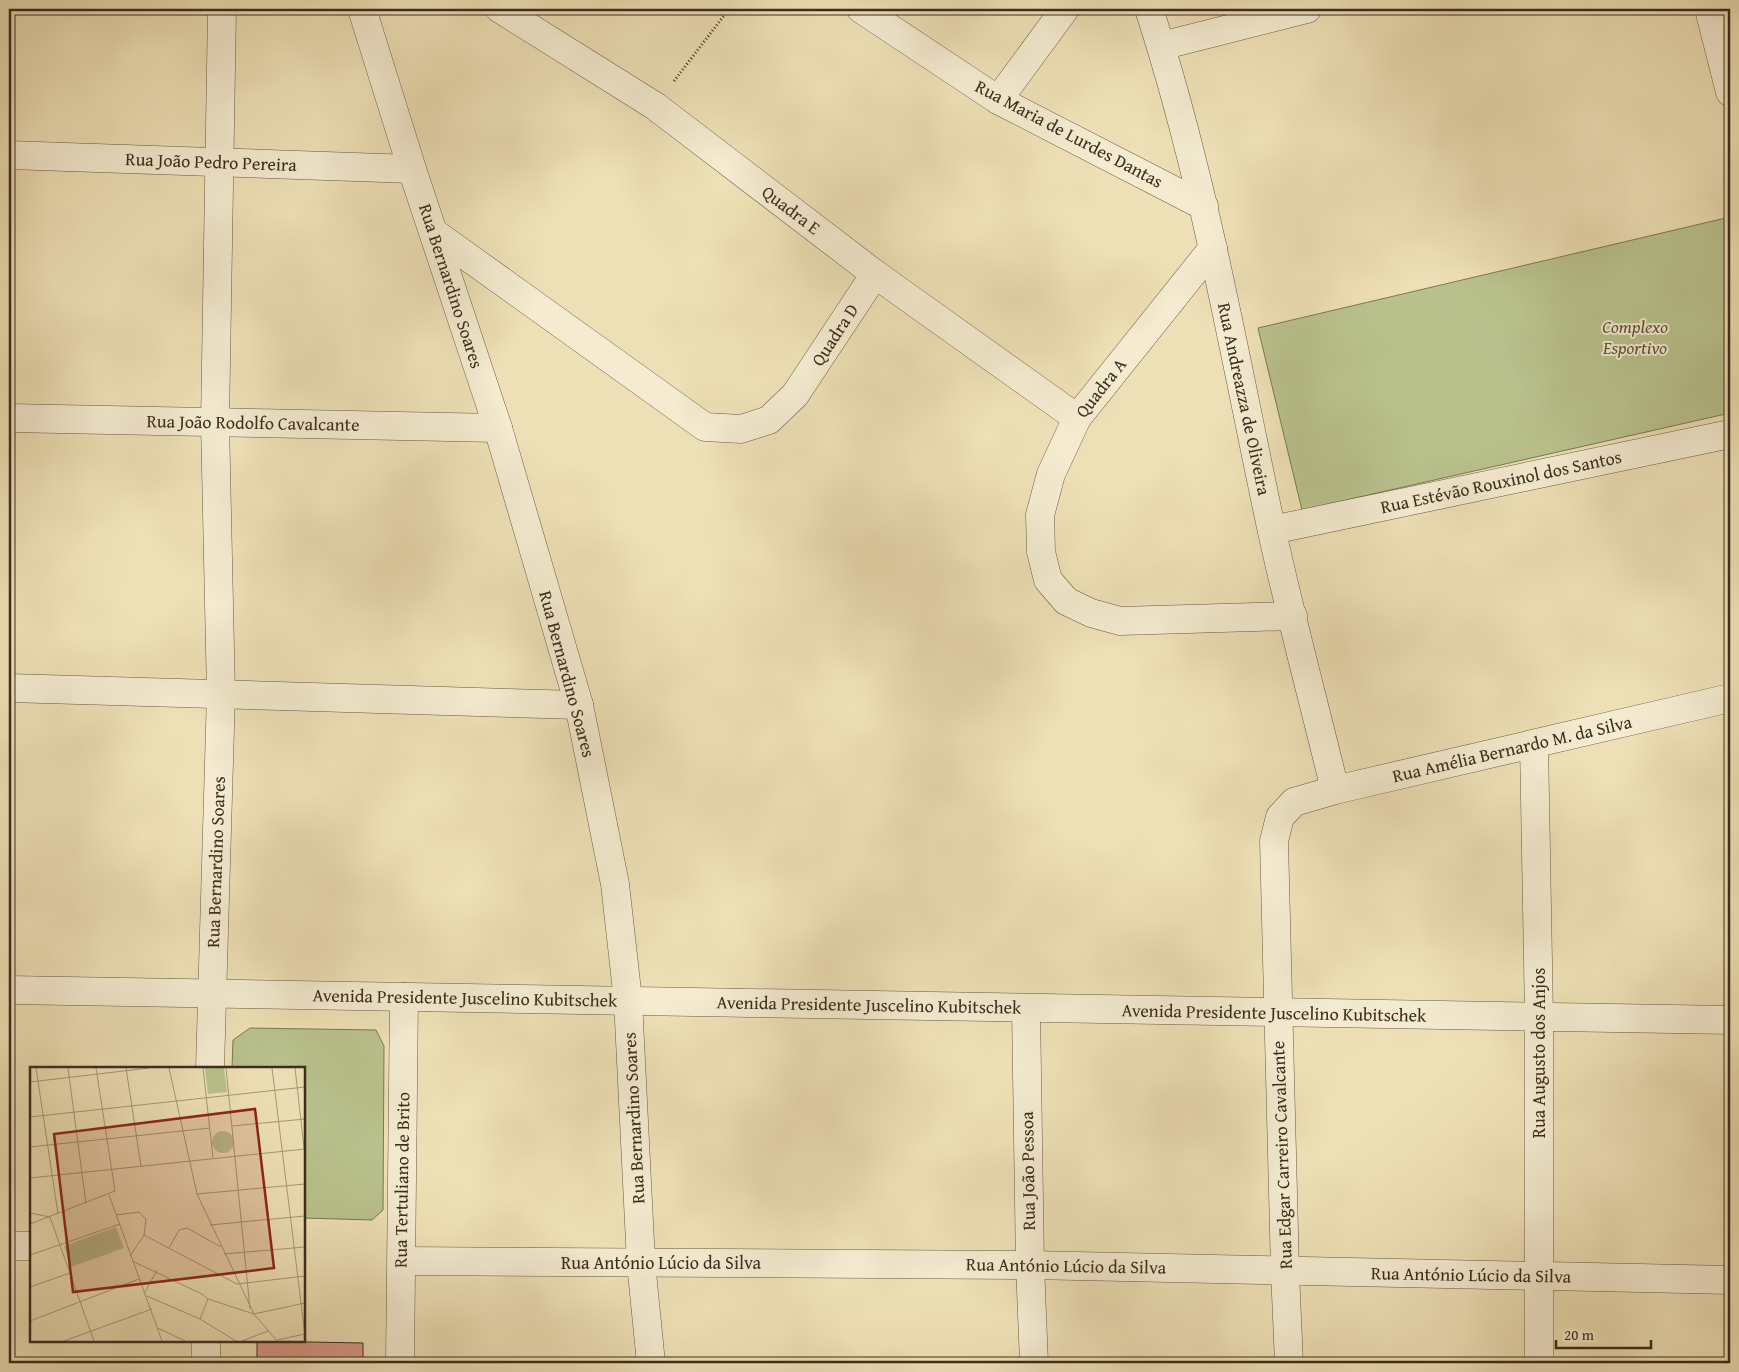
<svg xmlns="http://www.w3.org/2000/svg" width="1739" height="1372" font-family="'Gentium Book Plus',serif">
	<rect width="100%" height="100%" fill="#eee0b6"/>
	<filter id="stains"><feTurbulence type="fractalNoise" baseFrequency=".004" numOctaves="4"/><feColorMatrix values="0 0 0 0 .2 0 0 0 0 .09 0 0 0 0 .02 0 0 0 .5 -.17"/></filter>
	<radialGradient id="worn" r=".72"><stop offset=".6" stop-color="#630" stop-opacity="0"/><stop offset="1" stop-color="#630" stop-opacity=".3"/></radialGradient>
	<g fill="#b9c28d" stroke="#7a7854">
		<polygon points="1730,217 1730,413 1302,510 1258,328"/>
		<polygon points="250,1028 376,1030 384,1046 383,1210 372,1220 304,1218 304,1068 232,1068 233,1040"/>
	</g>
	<polygon fill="#d89989" stroke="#3c2d1c" points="257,1341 363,1343 363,1363 257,1363"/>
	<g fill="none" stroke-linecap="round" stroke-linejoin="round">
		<g stroke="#685a42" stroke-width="29">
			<g id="minor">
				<polyline points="362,9 412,169 498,428 579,705 615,884 628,1000 641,1263 651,1363"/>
				<polyline points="500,9 655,106 875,274 1077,418"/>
				<polyline points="861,9 998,100 1204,206"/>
				<path d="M 1149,9 C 1204,178 1234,354 1271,527 C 1290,615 1314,703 1335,790"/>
				<polyline points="1709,9 1730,92"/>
				<polyline points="1161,46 1307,9"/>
				<polyline points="998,100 1065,9"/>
				<polyline points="9,155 412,169"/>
				<polyline points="433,232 705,427 741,429 769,420 795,395 875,274"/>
				<polyline points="1213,248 1077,418 1051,474 1040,515 1041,552 1048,580 1066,601 1091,613 1120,621 1293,616"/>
				<polyline points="9,418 498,428"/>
				<polyline points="1272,530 1730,434"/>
				<polyline points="9,688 579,705"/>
				<polyline points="1534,744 1539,1016 1539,1363"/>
				<polyline points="9,990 1730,1020"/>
				<polyline points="1026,1009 1030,1265 1034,1363"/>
				<polyline points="210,1068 221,694 215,422 222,9"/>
				<polyline points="9,1246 31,1246"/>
				<polyline points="402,1261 1030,1265 1730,1280"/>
				<polyline points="206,1363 206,1341"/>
				<polyline points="400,1363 404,997"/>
				<polyline points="1289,1363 1285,1271 1274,841 1280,817 1294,802 1335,790 1730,698"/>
			</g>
		</g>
		<polyline stroke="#3c2d1c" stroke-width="3" stroke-dasharray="1 2.5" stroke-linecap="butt" points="674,81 729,9"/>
		<use href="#minor" stroke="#f4ebd0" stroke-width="28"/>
	</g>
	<g text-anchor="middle" stroke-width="4" stroke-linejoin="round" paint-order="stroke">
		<g font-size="18" fill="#3c2d1c" stroke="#f4ebd0">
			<text transform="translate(1069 134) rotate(28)" y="6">Rua Maria de Lurdes Dantas</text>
			<text transform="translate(211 162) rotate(2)" y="6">Rua João Pedro Pereira</text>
			<text transform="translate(791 210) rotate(37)" y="6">Quadra E</text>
			<text transform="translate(451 286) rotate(72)" y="6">Rua Bernardino Soares</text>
			<text transform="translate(835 335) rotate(-57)" y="6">Quadra D</text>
			<text transform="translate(1101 388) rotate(-52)" y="6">Quadra A</text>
			<text transform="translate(1244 399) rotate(78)" y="6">Rua Andreazza de Oliveira</text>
			<text transform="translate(253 423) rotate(1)" y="6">Rua João Rodolfo Cavalcante</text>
			<text transform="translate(1501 482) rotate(-12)" y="6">Rua Estévão Rouxinol dos Santos</text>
			<text transform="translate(567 674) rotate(75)" y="6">Rua Bernardino Soares</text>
			<text transform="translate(1512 749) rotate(-13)" y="6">Rua Amélia Bernardo M. da Silva</text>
			<text transform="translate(216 862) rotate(-88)" y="6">Rua Bernardino Soares</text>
			<text transform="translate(465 998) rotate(1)" y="6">Avenida Presidente Juscelino Kubitschek</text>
			<text transform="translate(869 1005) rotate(1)" y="6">Avenida Presidente Juscelino Kubitschek</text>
			<text transform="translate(1274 1013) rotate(1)" y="6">Avenida Presidente Juscelino Kubitschek</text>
			<text transform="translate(1539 1053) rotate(-90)" y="6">Rua Augusto dos Anjos</text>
			<text transform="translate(634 1118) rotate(-93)" y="6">Rua Bernardino Soares</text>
			<text transform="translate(1282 1155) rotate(-92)" y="6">Rua Edgar Carreiro Cavalcante</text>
			<text transform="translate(1028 1171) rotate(-91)" y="6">Rua João Pessoa</text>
			<text transform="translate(402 1180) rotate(-89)" y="6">Rua Tertuliano de Brito</text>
			<text x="661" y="1269">Rua António Lúcio da Silva</text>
			<text transform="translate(1066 1266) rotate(1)" y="6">Rua António Lúcio da Silva</text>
			<text transform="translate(1471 1275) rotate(1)" y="6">Rua António Lúcio da Silva</text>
		</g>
		<g font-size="18" font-style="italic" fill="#5b5238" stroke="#f4ebd0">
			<text x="1635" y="333">Complexo<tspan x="1635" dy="21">Esportivo</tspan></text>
		</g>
	</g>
	<g transform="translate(30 1067)">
		<rect width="275" height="275" fill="#eee0b6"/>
		<path d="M 175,1 L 194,1 L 197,25 L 178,27 ZM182 75a11 11 0 1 1 22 0a11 11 0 1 1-22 0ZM 86,160 L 94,181 L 41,200 L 34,179 Z" fill="#b9c28d"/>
		<path fill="none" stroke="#a79878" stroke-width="1" d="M 6,1 L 28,147M 38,1 L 56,137M 96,1 L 111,99M 139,1 L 167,127 L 224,247M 173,1 L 183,91M 196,1 L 220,242M 242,1 L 275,268M 265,1 L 275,89M 0,15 L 119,1M 0,50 L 275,20M 202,59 L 275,52M 0,80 L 180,61M 0,111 L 275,82M 167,127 L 275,117M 79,128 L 132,274M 0,146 L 20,150M 86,148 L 109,145 L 116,152 L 114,168 L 100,189M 20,150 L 64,274M 0,157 L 85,124 L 66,1M 180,158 L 275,149M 114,168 L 207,217 L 275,209M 139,181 L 149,163 L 157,161 L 191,180M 194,187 L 275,180M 0,188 L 90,157M 102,194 L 172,227 L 178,232 L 170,252M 0,220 L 40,206M 115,225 L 127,203M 117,229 L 170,252 L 206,274M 178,232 L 224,247 L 247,274M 224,247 L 275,236M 0,254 L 109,212M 128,261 L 155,274M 247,273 L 275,267M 34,274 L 122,242M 212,274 L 238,264"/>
		<path fill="#8f2418" fill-opacity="0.15" stroke="#8f2418" stroke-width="2.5" d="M 225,42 L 244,201 L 43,225 L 24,67 Z"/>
		<rect width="275" height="275" fill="none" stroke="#3c2d1c" stroke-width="2.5"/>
	</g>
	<rect width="1739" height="1372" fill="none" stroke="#eee0b6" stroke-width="30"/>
	<rect x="10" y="10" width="1719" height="1352" fill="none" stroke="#3c2d1c" stroke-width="2.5"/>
	<rect x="15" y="15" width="1709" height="1342" fill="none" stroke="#3c2d1c"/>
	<path d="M1556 1340v8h95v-8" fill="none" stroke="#3c2d1c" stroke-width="2.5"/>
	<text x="1564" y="1340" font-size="15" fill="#3c2d1c" stroke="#f4ebd0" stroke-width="4" paint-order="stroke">20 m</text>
	<rect width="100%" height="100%" filter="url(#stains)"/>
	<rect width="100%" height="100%" fill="url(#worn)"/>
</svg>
